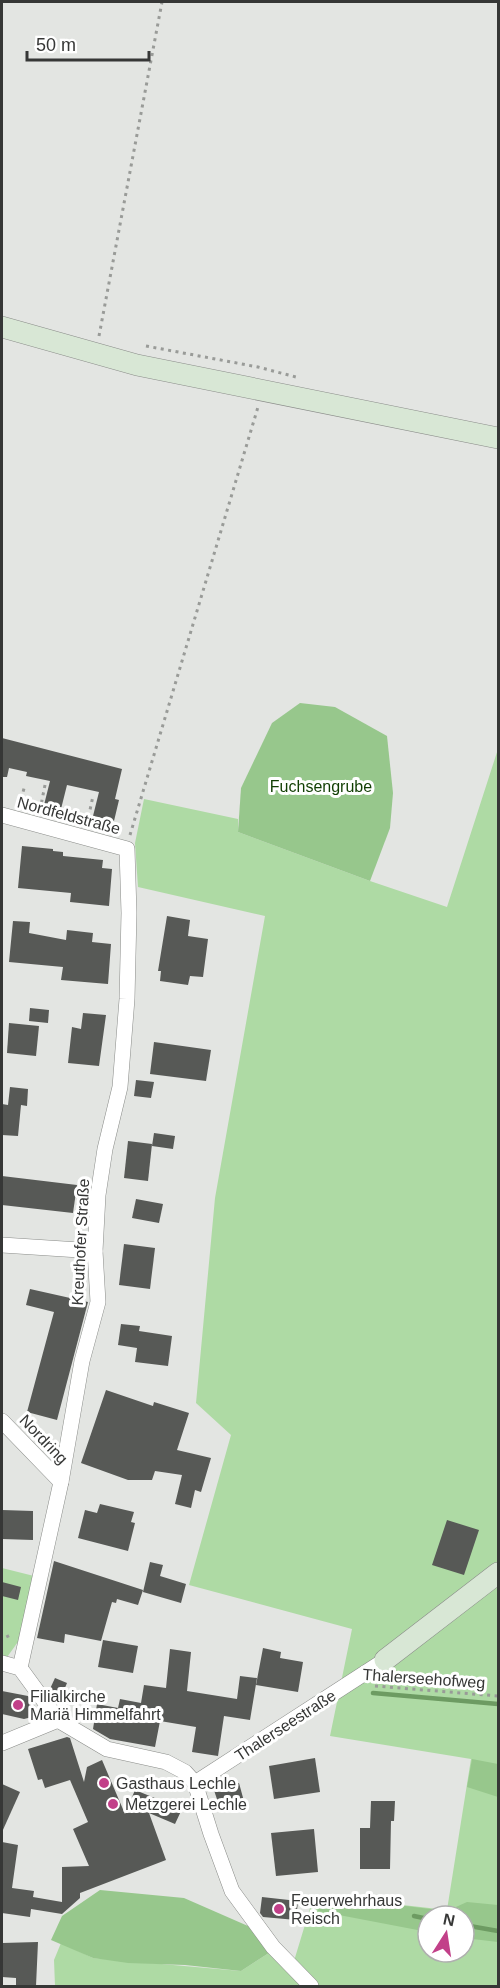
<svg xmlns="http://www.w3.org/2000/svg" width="500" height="1988" font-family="Arial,sans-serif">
	<rect width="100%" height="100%" fill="#e3e5e2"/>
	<g fill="#aedaa4" fill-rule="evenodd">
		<path d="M 498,749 L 498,1986 L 318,1986 L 294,1961 L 314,1895 L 447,1910 L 471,1759 L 330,1736 L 352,1629 L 189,1585 L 231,1435 L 196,1403 L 215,1198 L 265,916 L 138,887 L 135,843 L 144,799 L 238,819 L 238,832 L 370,881 L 447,907 ZM 428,1916 L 464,1916 L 464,1952 L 428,1952 Z"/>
		<polygon points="2,1568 34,1576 20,1639 5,1660 2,1659"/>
		<polygon points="61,1943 93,1958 241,1971 272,1951 305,1986 55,1986 54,1960"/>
	</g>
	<g fill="#97c78c">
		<polygon points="300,703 335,707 387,736 393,793 390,828 370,881 238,832 241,788 272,723"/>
		<polygon points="472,1759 498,1764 498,1797 467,1787"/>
		<polygon points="100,1890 184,1898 264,1933 272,1951 241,1971 185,1965 128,1963 93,1958 51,1940 62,1916"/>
		<polygon points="314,1895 447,1911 467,1902 498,1905 498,1942 464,1938 464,1916 428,1916 428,1932 318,1911"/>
	</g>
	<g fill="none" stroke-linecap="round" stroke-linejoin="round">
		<g stroke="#6d9b62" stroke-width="4.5">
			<polyline points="373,1693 498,1704"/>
			<polyline points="414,1916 428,1919"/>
			<polyline points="464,1925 498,1931"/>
		</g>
	</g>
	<g fill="#575956">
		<polygon points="2,738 122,769 115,799 119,800 114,821 93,816 99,792 67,785 60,813 43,809 50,781 26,776 27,772 9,768 7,777 2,777"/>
		<polygon points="22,846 53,849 53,851 63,852 63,856 103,860 102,868 112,869 109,906 70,902 71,893 18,888"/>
		<polygon points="167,916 190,920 188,936 208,939 203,977 190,976 188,985 160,981 161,971 158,971"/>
		<polygon points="13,921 30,922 29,933 66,940 67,930 93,933 92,942 111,944 108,984 61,980 63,967 9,962"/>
		<polygon points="30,1008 49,1010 48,1023 29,1021"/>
		<polygon points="83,1013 106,1015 99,1066 68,1063 72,1027 81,1029"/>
		<polygon points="9,1023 39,1026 36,1056 7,1053"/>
		<polygon points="154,1042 211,1050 206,1081 150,1074"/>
		<polygon points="136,1080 154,1082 151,1098 134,1096"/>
		<polygon points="10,1087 28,1089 27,1106 21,1105 18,1136 2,1135 2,1104 8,1105"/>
		<polygon points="154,1133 175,1136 173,1149 152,1146"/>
		<polygon points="128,1141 152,1144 148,1181 124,1178"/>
		<polygon points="2,1176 77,1185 73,1213 2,1205"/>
		<polygon points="136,1199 163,1204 159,1223 132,1218"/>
		<polygon points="124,1244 155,1248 150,1289 119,1285"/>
		<polygon points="30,1289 88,1302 57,1420 27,1412 54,1312 26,1305"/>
		<polygon points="121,1324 140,1326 139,1331 172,1336 168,1366 135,1362 137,1348 118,1345"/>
		<polygon points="106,1390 153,1406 154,1402 189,1413 177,1450 211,1458 201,1492 195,1490 191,1508 175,1504 182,1475 155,1471 152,1480 128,1480 81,1463"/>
		<polygon points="100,1504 134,1512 131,1522 135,1523 128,1551 78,1538 85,1510 97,1513"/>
		<polygon points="2,1510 33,1511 33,1540 2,1539"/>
		<polygon points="447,1520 479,1530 464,1575 432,1565"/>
		<polygon points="54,1561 143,1590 138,1605 117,1599 116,1603 112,1602 101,1641 65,1634 64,1643 37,1638"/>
		<polygon points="150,1562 163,1565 160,1576 186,1584 181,1603 143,1592"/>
		<polygon points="2,1582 21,1587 18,1600 2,1596"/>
		<polygon points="103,1640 138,1646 133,1673 98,1667"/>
		<polygon points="263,1648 281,1652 280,1658 303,1662 298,1692 256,1685"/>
		<polygon points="170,1649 191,1652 187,1691 237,1699 240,1676 257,1678 250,1720 224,1716 218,1756 192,1752 196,1727 160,1721 155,1747 110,1739 93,1729 97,1704 118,1708 120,1699 141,1703 144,1685 166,1688"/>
		<polygon points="55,1678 67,1683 59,1702 49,1691"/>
		<polygon points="2,1691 28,1696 36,1707 32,1717 24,1719 2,1714"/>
		<polygon points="67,1737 70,1738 84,1782 87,1767 102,1760 125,1814 135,1790 182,1809 175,1824 149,1813 166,1860 80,1893 80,1898 62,1914 31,1909 30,1917 2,1913 2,1842 18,1845 12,1888 34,1891 33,1897 62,1902 62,1867 89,1866 73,1829 88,1822 70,1780 45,1788 42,1779 38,1780 28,1749"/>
		<polygon points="315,1758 320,1792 274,1799 269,1766"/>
		<polygon points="239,1783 245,1805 221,1812 214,1790"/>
		<polygon points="2,1784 20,1792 2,1832"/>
		<polygon points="371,1801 395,1801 394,1821 391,1821 390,1869 360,1869 360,1828 370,1828"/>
		<polygon points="314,1829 318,1872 276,1876 271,1833"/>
		<polygon points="262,1897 298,1901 296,1920 263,1917 260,1913"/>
		<polygon points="38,1942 36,1986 16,1986 16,1978 2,1977 2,1943"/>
	</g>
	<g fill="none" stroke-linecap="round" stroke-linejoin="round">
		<g stroke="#8a8c89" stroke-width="16">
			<g id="street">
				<polyline points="2,815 127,849 129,913 127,999 120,1087 105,1149 98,1195 95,1251 98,1302 82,1361 61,1482 20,1668"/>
				<polyline points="2,1245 95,1251"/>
				<polyline points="2,1421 61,1482"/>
				<polyline points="2,1663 20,1668 58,1720 107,1749 166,1762 185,1772 195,1783 211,1834 232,1891 273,1947 311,1986"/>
				<polyline points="2,1743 58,1720"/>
				<polyline points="195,1783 385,1660"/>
			</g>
		</g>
		<g stroke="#8a8c89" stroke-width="22">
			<g id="secondary">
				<polyline points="2,327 137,365 498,438"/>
				<polyline points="385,1660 498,1573"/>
			</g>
		</g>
		<g stroke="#999b98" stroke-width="3" stroke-dasharray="3 4.5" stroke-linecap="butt">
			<polyline points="99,336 162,2"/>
			<polyline points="146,346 258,367 296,377"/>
			<polyline points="19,806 25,785"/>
			<polyline points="40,810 45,785"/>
			<polyline points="87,824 93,796"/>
			<polyline points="130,835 258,407"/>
			<polyline points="7,1635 10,1641"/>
			<polyline points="375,1686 498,1696"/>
		</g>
		<use href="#street" stroke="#fff" stroke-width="15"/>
		<use href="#secondary" stroke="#d8e7d5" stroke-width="21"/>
	</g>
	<g fill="#c24089" stroke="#fff" stroke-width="2">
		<circle cx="18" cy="1705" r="6"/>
		<circle cx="104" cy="1783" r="6"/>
		<circle cx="113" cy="1804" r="6"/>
		<circle cx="279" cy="1909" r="6"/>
	</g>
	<g text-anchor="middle" stroke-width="6" stroke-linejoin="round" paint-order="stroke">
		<g font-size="16" fill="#103e02" stroke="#fff">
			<text x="321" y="792">Fuchsengrube</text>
		</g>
		<g font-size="16" fill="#363736" stroke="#fff">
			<text transform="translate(69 815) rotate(15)" y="6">Nordfeldstraße</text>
			<text transform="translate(80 1242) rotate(-87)" y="6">Kreuthofer Straße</text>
			<text transform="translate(44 1439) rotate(46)" y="6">Nordring</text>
			<text transform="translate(424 1678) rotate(4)" y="6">Thalerseehofweg</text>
			<text transform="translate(285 1725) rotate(-33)" y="6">Thalerseestraße</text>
		</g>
		<g font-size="16" fill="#363736" stroke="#fff" text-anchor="start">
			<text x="30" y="1702">Filialkirche<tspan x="30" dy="18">Mariä Himmelfahrt</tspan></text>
			<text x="116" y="1789">Gasthaus Lechle</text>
			<text x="125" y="1810">Metzgerei Lechle</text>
			<text x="291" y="1906">Feuerwehrhaus<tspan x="291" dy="18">Reisch</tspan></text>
		</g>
	</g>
	<rect width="500" height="1988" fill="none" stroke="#363736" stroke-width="6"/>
	<g transform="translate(446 1934) rotate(12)"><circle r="28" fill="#ffffff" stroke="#afafaf" stroke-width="1.5"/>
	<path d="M0-4.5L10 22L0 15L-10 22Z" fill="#c24089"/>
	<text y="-9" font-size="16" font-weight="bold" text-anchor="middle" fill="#363736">N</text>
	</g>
	<path d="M27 51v9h122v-9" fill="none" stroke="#363736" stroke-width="3"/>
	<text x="36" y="51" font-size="18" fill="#363736" stroke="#ffffff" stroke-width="4.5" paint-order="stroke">50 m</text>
</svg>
